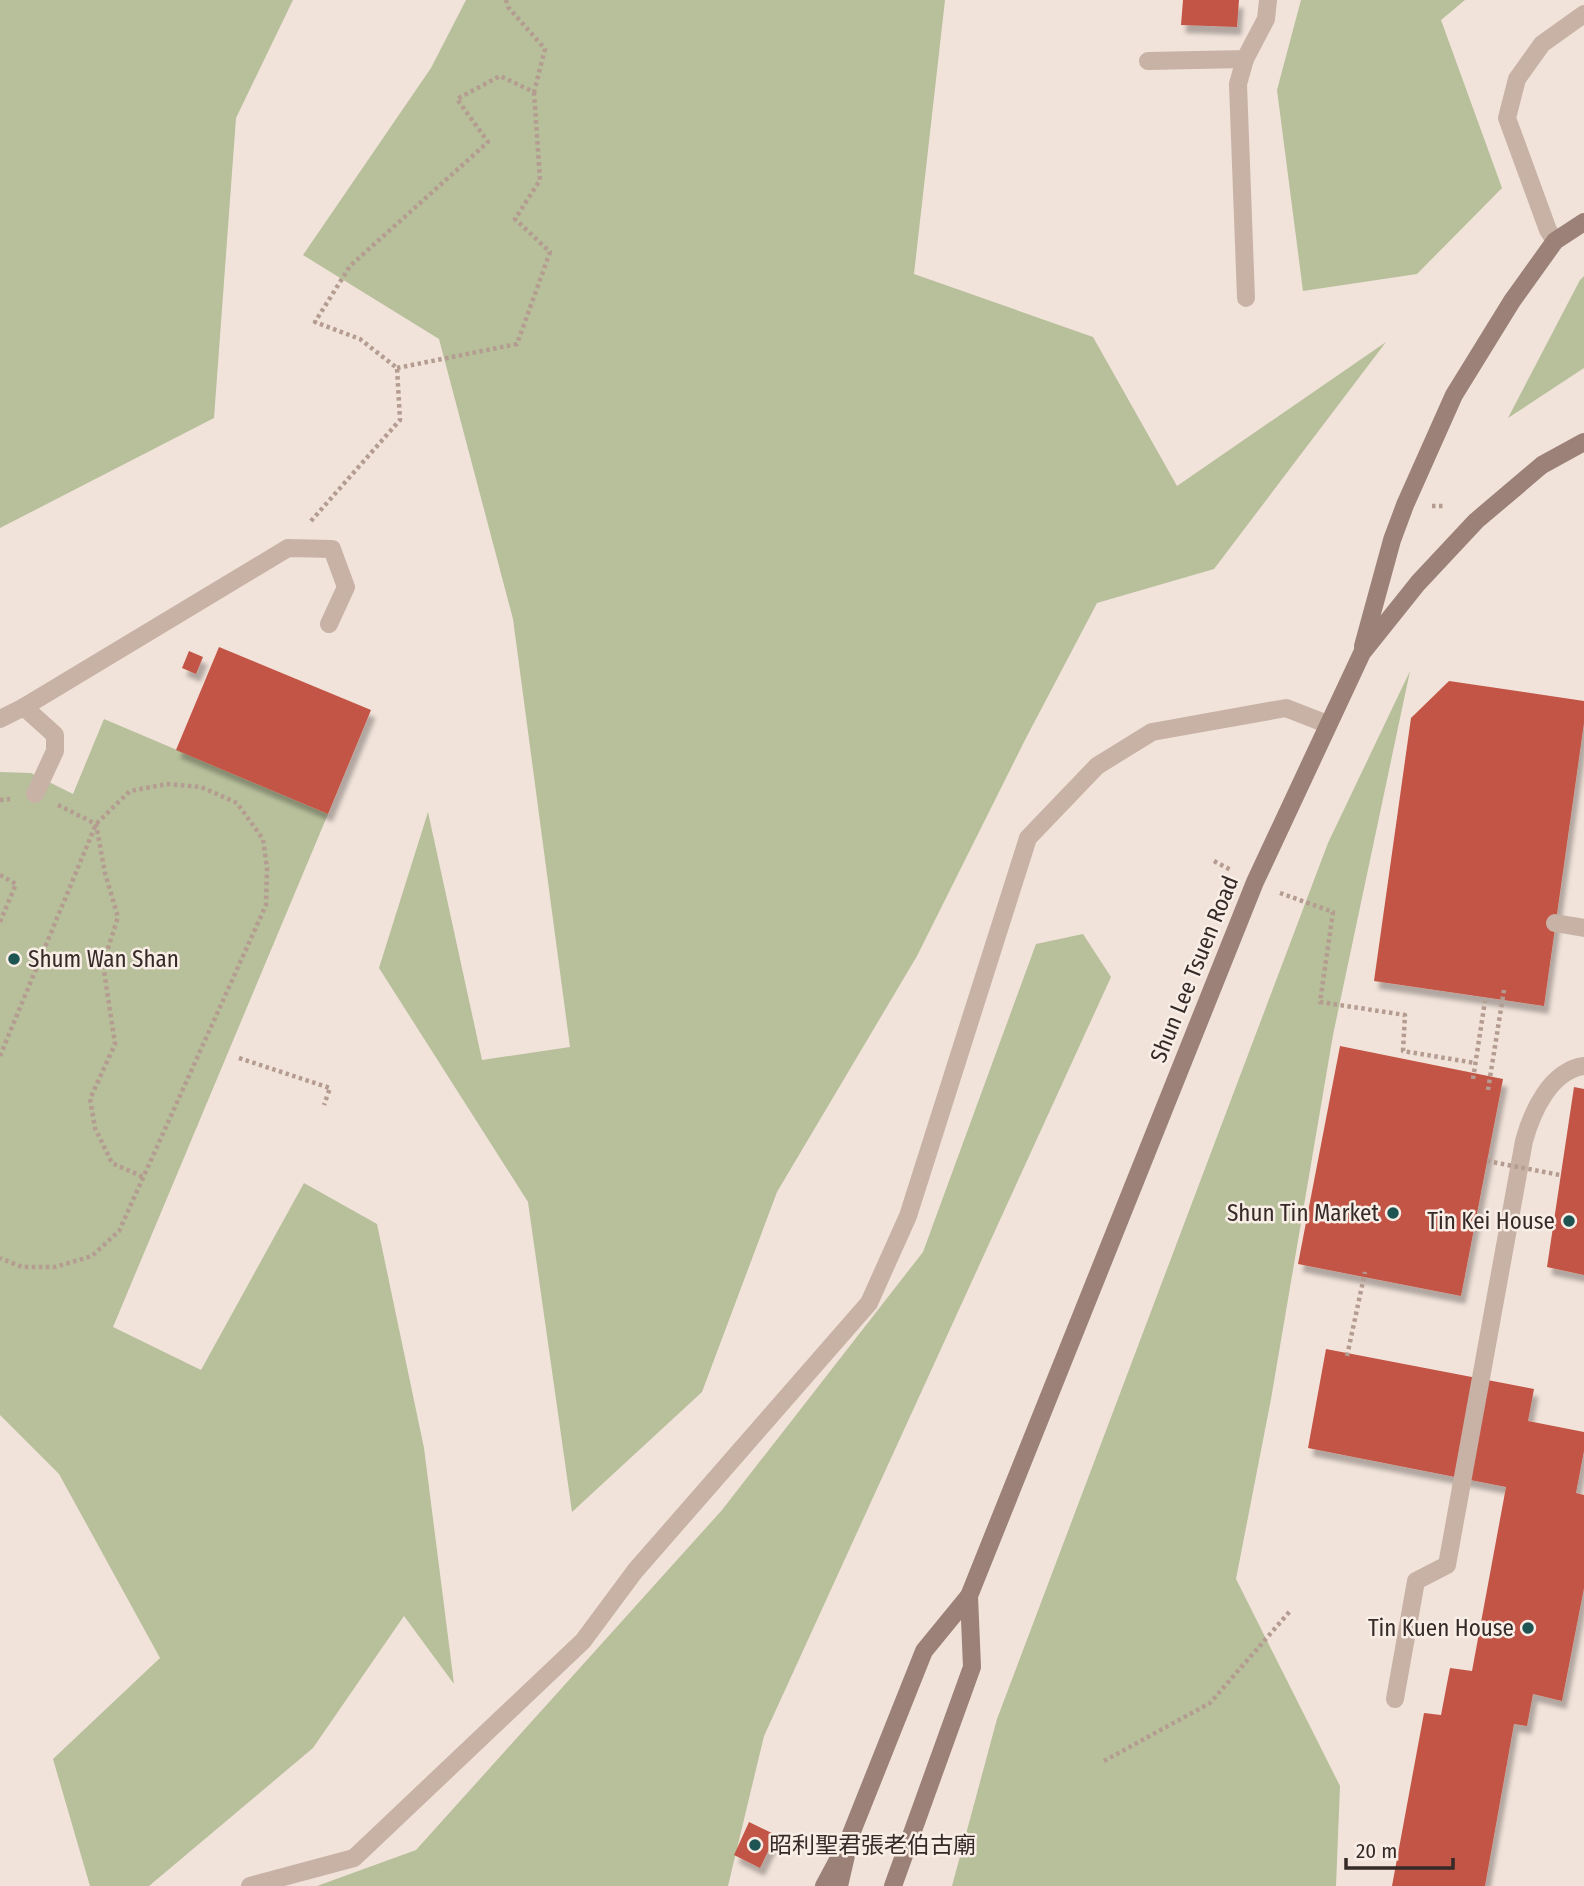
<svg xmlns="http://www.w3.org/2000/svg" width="1584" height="1886" font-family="'Fira Sans Condensed','Noto Sans TC',sans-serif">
	<defs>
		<filter id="shadow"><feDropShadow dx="4.5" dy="8" stdDeviation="2" flood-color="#0004"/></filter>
	</defs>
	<rect width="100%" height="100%" fill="#f1e3da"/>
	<g fill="#b7bf9b">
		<polygon points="0,0 293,0 236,118 214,418 0,528"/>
		<polygon points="466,0 945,0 914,274 1093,337 1177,486 1386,342 1214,569 1097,603 1026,738 917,956 777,1192 702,1392 572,1512 528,1202 379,968 428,812 482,1060 570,1047 513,619 439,339 303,255 431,68"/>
		<polygon points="1301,0 1465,0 1441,20 1502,188 1417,274 1303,291 1277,90"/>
		<polygon points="1584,276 1584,368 1508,418 1580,280"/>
		<polygon points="1410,671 1333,1035 1271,1399 1236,1579 1340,1786 1336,1886 952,1886 997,1719 1328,843"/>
		<polygon points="104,719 328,814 113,1327 201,1370 304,1183 377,1224 424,1448 454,1684 404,1616 313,1748 149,1886 90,1886 53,1759 160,1658 59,1474 0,1415 0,772 31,773 73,794"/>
		<polygon points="1083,934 1111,977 764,1736 728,1886 317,1886 416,1850 722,1510 923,1252 1036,944"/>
	</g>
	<g fill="#c35546" filter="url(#shadow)">
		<polygon points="1183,0 1239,0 1237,27 1181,25"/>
		<polygon points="219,647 371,710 328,814 176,750"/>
		<polygon points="189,651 203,657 196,674 182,668"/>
		<polygon points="1449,681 1584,701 1584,723 1544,1006 1374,981 1411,718"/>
		<polygon points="1340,1046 1503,1079 1461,1296 1298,1264"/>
		<polygon points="1574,1087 1584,1089 1584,1275 1547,1267"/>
		<polygon points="1326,1349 1534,1389 1528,1421 1584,1432 1584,1451 1576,1493 1584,1495 1584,1588 1562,1701 1533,1694 1527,1726 1514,1724 1485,1886 1392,1886 1424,1713 1441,1715 1450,1668 1472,1671 1506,1487 1308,1448"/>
		<polygon points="749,1822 776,1835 760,1868 734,1855"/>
	</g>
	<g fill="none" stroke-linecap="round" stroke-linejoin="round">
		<g stroke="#b49c91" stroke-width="4.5" stroke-dasharray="3.5 3.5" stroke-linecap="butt">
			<polyline points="397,368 517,344 550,252 515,219 540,180 534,92"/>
			<polyline points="1432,506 1444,506"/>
			<polyline points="311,521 400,420 397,368 360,339 315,322 350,266 488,142 457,99 500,76 534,92 545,49 508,7 506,0"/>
			<polyline points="0,800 10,799"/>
			<polyline points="58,805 96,824 105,873 118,917 103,964 115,1044 90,1099 95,1128 112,1163 143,1177"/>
			<polyline points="1214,861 1231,870"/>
			<polyline points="0,875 16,884 0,922"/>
			<polyline points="1280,893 1333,912 1320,1002 1405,1015 1403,1051 1475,1063"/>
			<polyline points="0,1056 96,824 130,791 167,784 201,787 237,803 263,839 267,868 266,905 119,1231 92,1256 55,1267 22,1267 0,1258"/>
			<polyline points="239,1058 330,1088 324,1105"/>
			<polyline points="1473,1079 1485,1001"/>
			<polyline points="1488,1090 1504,990"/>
			<polyline points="1347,1356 1365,1272"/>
			<polyline points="1104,1761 1210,1703 1291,1610"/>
		</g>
		<g stroke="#c8b2a6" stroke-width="18">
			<polyline points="1245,59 1238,84 1246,298"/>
			<polyline points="1148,61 1245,59 1266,19 1268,0"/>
			<polyline points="1555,241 1548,230 1507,118 1517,79 1542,44 1584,14"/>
			<polyline points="24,707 288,548 332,549 346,587 329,624"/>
			<polyline points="0,719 24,707 55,735 55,751 35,794"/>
			<polyline points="1555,923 1584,928"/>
			<path d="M 1395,1699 L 1416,1581 L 1447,1565 L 1524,1141 C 1532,1112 1550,1071 1584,1066"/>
			<polyline points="250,1886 354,1858 583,1641 635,1571 869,1303 908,1216 1028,838 1097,766 1152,732 1286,708 1327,724"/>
		</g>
		<g stroke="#9c8178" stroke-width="18">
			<polyline points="1363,646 1392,540 1405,505 1454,395 1512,301 1555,241 1584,222"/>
			<polyline points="824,1886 839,1858"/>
			<polyline points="839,1886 851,1834 924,1651 969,1596 1255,882 1362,653 1418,583 1476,521 1542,465 1584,442"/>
			<polyline points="893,1886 972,1667 969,1596"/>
		</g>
		<polyline stroke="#b49c91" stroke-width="4.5" stroke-dasharray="3.5 3.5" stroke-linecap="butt" points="1487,1161 1560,1175"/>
	</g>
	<g fill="#1e5552" stroke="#f9eee6" stroke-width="2.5">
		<circle cx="14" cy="959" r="7"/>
		<circle cx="1393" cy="1213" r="7"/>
		<circle cx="1569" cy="1221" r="7"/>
		<circle cx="1528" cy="1628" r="7"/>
		<circle cx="755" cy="1845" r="7"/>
	</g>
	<g text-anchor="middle" stroke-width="5" stroke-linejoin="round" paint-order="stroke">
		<g font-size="23" fill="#352a27" stroke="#f9eee6" text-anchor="end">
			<text x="28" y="967" text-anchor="start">Shum Wan Shan</text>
			<text x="1379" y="1221">Shun Tin Market</text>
			<text x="1555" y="1229">Tin Kei House</text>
			<text x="1514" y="1636">Tin Kuen House</text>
			<text x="769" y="1853" text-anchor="start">昭利聖君張老伯古廟</text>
		</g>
		<g font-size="23" fill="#352a27" stroke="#f9eee6">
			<text transform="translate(1194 969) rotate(-68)" y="8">Shun Lee Tsuen Road</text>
		</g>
	</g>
	<path d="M1346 1858v10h107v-10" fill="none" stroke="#352a27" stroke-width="3.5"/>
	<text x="1356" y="1858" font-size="21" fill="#352a27" stroke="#f9eee6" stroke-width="5" paint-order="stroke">20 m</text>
</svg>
